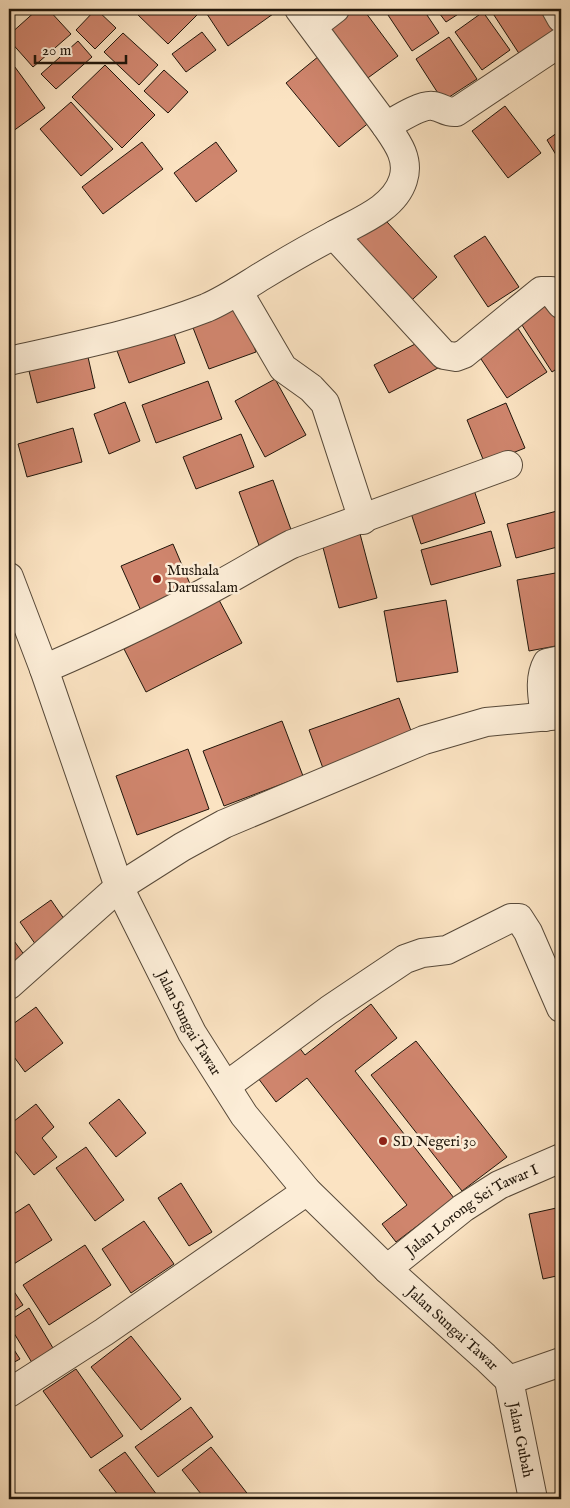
<svg xmlns="http://www.w3.org/2000/svg" width="570" height="1508" font-family="'IM FELL English',serif">
	<rect width="100%" height="100%" fill="#fbe3c2"/>
	<filter id="stains"><feTurbulence type="fractalNoise" baseFrequency=".004" numOctaves="4"/><feColorMatrix values="0 0 0 0 .2 0 0 0 0 .09 0 0 0 0 .02 0 0 0 .5 -.17"/></filter>
	<radialGradient id="worn" r=".72"><stop offset=".6" stop-color="#630" stop-opacity="0"/><stop offset="1" stop-color="#630" stop-opacity=".3"/></radialGradient>
	<g fill="#cf856d" stroke="#20160b">
		<polygon points="9,9 20,9 9,20"/>
		<polygon points="38,9 48,9 71,34 33,67 9,40 9,35"/>
		<polygon points="96,9 116,28 95,49 76,30"/>
		<polygon points="140,9 203,9 168,44 136,13"/>
		<polygon points="208,9 269,9 273,14 228,46 205,11"/>
		<polygon points="342,9 363,9 398,56 365,80 323,23"/>
		<polygon points="384,9 423,9 439,33 412,51"/>
		<polygon points="436,9 466,9 446,22"/>
		<polygon points="490,9 540,9 555,32 520,55"/>
		<polygon points="483,12 510,50 482,70 455,32"/>
		<polygon points="202,32 216,50 186,72 172,54"/>
		<polygon points="123,33 158,65 139,85 104,52"/>
		<polygon points="449,37 477,79 443,101 416,59"/>
		<polygon points="78,41 92,57 56,89 41,74"/>
		<polygon points="319,56 371,121 339,147 286,83"/>
		<polygon points="9,59 45,108 9,134"/>
		<polygon points="105,65 155,115 122,148 72,97"/>
		<polygon points="164,70 188,92 168,113 144,91"/>
		<polygon points="71,102 113,149 81,176 40,129"/>
		<polygon points="505,106 541,153 508,178 472,131"/>
		<polygon points="561,130 561,163 547,140"/>
		<polygon points="142,142 163,169 103,214 82,187"/>
		<polygon points="216,142 237,171 196,202 174,173"/>
		<polygon points="378,212 437,277 402,309 343,244"/>
		<polygon points="485,236 519,287 488,307 454,256"/>
		<polygon points="238,302 256,352 209,369 190,320"/>
		<polygon points="550,303 561,321 561,366 552,372 520,322"/>
		<polygon points="515,324 547,372 507,398 475,350"/>
		<polygon points="172,328 185,363 129,383 116,348"/>
		<polygon points="423,340 438,368 389,393 374,365"/>
		<polygon points="88,357 95,388 37,403 29,371"/>
		<polygon points="275,379 306,435 265,457 235,401"/>
		<polygon points="208,381 222,419 156,443 142,405"/>
		<polygon points="125,402 140,441 109,454 94,414"/>
		<polygon points="506,403 525,448 485,464 467,420"/>
		<polygon points="73,428 82,462 27,477 18,444"/>
		<polygon points="241,434 254,467 196,489 183,457"/>
		<polygon points="273,480 293,535 260,548 239,492"/>
		<polygon points="473,487 485,523 421,544 409,507"/>
		<polygon points="561,510 561,546 516,558 507,524"/>
		<polygon points="359,530 377,598 339,608 321,540"/>
		<polygon points="491,531 501,566 431,585 421,550"/>
		<polygon points="173,544 193,591 142,613 121,566"/>
		<polygon points="561,572 561,645 529,651 517,580"/>
		<polygon points="219,600 242,643 146,692 124,649"/>
		<polygon points="446,600 458,672 397,682 384,611"/>
		<polygon points="561,666 561,707 554,707 552,667"/>
		<polygon points="399,698 414,739 324,771 309,730"/>
		<polygon points="282,721 303,776 224,806 203,751"/>
		<polygon points="188,749 209,809 137,835 116,776"/>
		<polygon points="51,900 69,926 38,948 20,922"/>
		<polygon points="9,934 28,960 9,974"/>
		<polygon points="371,1004 397,1038 355,1071 454,1198 396,1242 382,1224 407,1205 307,1078 276,1102 255,1074 295,1042 305,1055"/>
		<polygon points="36,1007 63,1043 25,1072 9,1050 9,1027"/>
		<polygon points="416,1041 507,1157 462,1191 371,1075"/>
		<polygon points="119,1099 146,1133 116,1157 89,1123"/>
		<polygon points="36,1104 54,1127 42,1138 57,1157 34,1175 9,1144 9,1125"/>
		<polygon points="86,1147 124,1200 95,1221 56,1168"/>
		<polygon points="181,1183 212,1232 189,1246 158,1198"/>
		<polygon points="29,1204 52,1240 9,1267 9,1217"/>
		<polygon points="561,1207 561,1275 543,1279 529,1214"/>
		<polygon points="144,1221 174,1264 131,1293 102,1249"/>
		<polygon points="85,1245 111,1285 49,1325 23,1285"/>
		<polygon points="9,1284 23,1305 9,1314"/>
		<polygon points="29,1308 56,1353 34,1366 9,1325 9,1321"/>
		<polygon points="131,1336 181,1399 141,1430 91,1367"/>
		<polygon points="9,1342 20,1359 9,1365"/>
		<polygon points="76,1369 123,1436 91,1458 43,1391"/>
		<polygon points="191,1407 213,1437 158,1477 135,1447"/>
		<polygon points="211,1447 250,1497 247,1499 205,1499 182,1470"/>
		<polygon points="125,1452 160,1499 121,1499 99,1470"/>
		<polygon points="9,1483 19,1499 9,1499"/>
	</g>
	<g fill="none" stroke-linecap="round" stroke-linejoin="round">
		<g stroke="#574939" stroke-width="30">
			<g id="minor">
				<polyline points="299,9 386,126"/>
				<polyline points="556,9 561,18"/>
				<polyline points="313,26 335,9"/>
				<polyline points="334,235 444,355 456,357 464,354 541,291 551,291 561,304"/>
				<polyline points="238,291 283,368 311,388 325,403 363,520"/>
				<path d="M 9,361 C 75,346 142,333 206,308 C 225,300 244,287 262,276 C 285,262 309,248 334,235 C 357,222 394,209 403,180 C 410,159 397,142 386,126 C 397,120 421,104 433,106 C 442,107 446,113 456,112 L 561,42"/>
				<path id="s1" d="M 9,577 L 44,669 L 119,887 L 192,1033 L 244,1115 L 307,1191 L 387,1269 L 485,1357 L 509,1380"/>
				<path d="M 44,669 C 104,643 164,615 222,583 C 246,570 268,556 292,544 L 508,465"/>
				<path d="M 545,717 C 543,699 538,679 547,663 L 561,660"/>
				<polyline points="9,985 119,887 182,847 224,824 424,740 486,722 561,715"/>
				<polyline points="226,1086 329,1010 405,959 422,953 447,950 511,918 519,918 528,932 561,1008"/>
				<path id="s2" d="M 387,1269 L 463,1208 L 499,1185 L 561,1158"/>
				<path id="s3" d="M 509,1380 L 533,1499"/>
				<polyline points="509,1380 561,1362"/>
				<polyline points="9,1393 104,1332 307,1191"/>
			</g>
		</g>
		<use href="#minor" stroke="#fcedd7" stroke-width="28"/>
	</g>
	<g fill="#8f2418" stroke="#fcedd7" stroke-width="2">
		<circle cx="157" cy="579" r="5"/>
		<circle cx="383" cy="1141" r="5"/>
	</g>
	<g text-anchor="middle" stroke-width="5" stroke-linejoin="round" paint-order="stroke">
		<g font-size="15" fill="#20160b" stroke="#fcedd7" text-anchor="start">
			<text x="167" y="575">Mushala<tspan x="167" dy="17">Darussalam</tspan></text>
			<text x="393" y="1146">SD Negeri 30</text>
		</g>
		<g font-size="15" fill="#20160b" stroke="#fcedd7">
			<text dy="5" stroke="none"><textPath href="#s1" startOffset="482">Jalan Sungai Tawar</textPath></text>
			<text dy="5" stroke="none"><textPath href="#s2" startOffset="104">Jalan Lorong Sei Tawar I</textPath></text>
			<text dy="5" stroke="none"><textPath href="#s1" startOffset="888">Jalan Sungai Tawar</textPath></text>
			<text dy="5" stroke="none"><textPath href="#s3" startOffset="61">Jalan Gubah</textPath></text>
		</g>
	</g>
	<rect width="570" height="1508" fill="none" stroke="#fbe3c2" stroke-width="30"/>
	<rect x="10" y="10" width="550" height="1488" fill="none" stroke="#20160b" stroke-width="2.5"/>
	<rect x="15" y="15" width="540" height="1478" fill="none" stroke="#20160b"/>
	<path d="M35 55v8h91v-8" fill="none" stroke="#20160b" stroke-width="2.5"/>
	<text x="42" y="55" font-size="15" fill="#20160b" stroke="#fcedd7" stroke-width="4" paint-order="stroke">20 m</text>
	<rect width="100%" height="100%" filter="url(#stains)"/>
	<rect width="100%" height="100%" fill="url(#worn)"/>
</svg>
